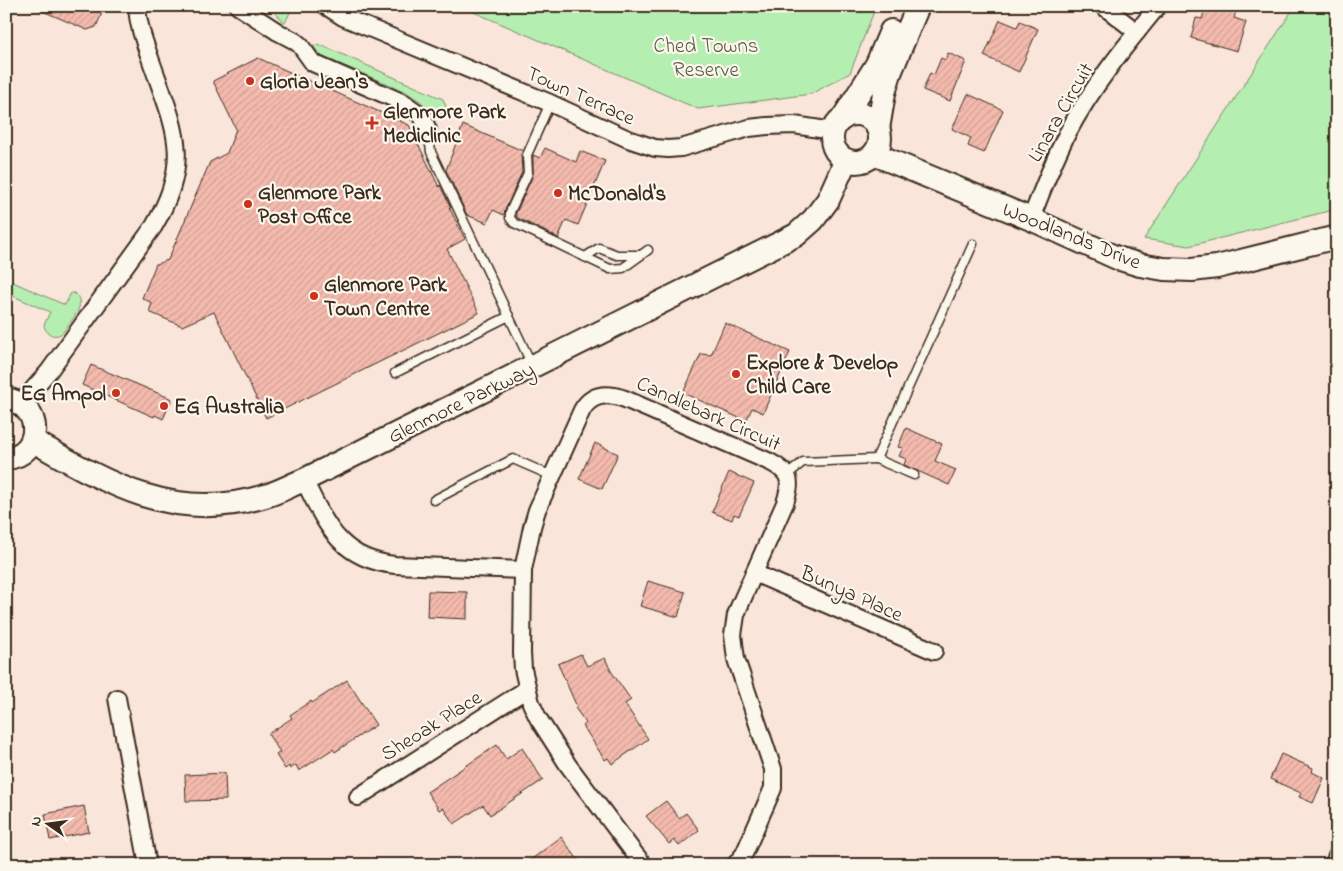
<svg xmlns="http://www.w3.org/2000/svg" width="1343" height="871" font-family="'Indie Flower',sans-serif">
	<defs>
		<pattern id="building-hatch" width="6" height="6" patternUnits="userSpaceOnUse" patternTransform="scale(1.25)"><rect width="6" height="6" fill="#f4baae"/><path d="M-1 1l2-2M0 6l6-6M5 7l2-2" fill="none" stroke="#d2a095"/></pattern>
	</defs>
	<rect width="100%" height="100%" fill="#f9e5d9"/>
	<filter id="ink" filterUnits="userSpaceOnUse"><feTurbulence type="fractalNoise" baseFrequency=".02" numOctaves="2"/><feDisplacementMap in="SourceGraphic" scale="10" xChannelSelector="R" yChannelSelector="G"/><feConvolveMatrix kernelMatrix="1 2 1 2 8 2 1 2 1" color-interpolation-filters="sRGB"/></filter>
	<g filter="url(#ink)">
		<g fill="#b5eeb1" stroke="#788c68">
			<polygon points="269,6 293,6 285,23"/>
			<polygon points="460,6 876,6 850,73 811,94 698,109"/>
			<polygon points="1295,6 1337,6 1337,209 1189,246 1144,239"/>
			<polygon points="313,45 323,46 443,99 448,112 437,115 435,114 421,102 406,92 323,57 316,50"/>
			<path d="M 6,279 L 65,305 L 71,293 L 74,293 C 86,302 76,315 69,324 C 67,326 65,331 62,333 C 54,339 45,333 44,325 L 50,312 L 6,293 Z"/>
		</g>
		<g fill="url(#building-hatch)" stroke="#3b2a1e">
			<polygon points="31,6 105,6 96,27 87,30"/>
			<polygon points="1216,6 1236,11 1234,18 1246,22 1237,51 1191,38 1196,18 1202,19 1205,9 1214,11"/>
			<polygon points="1000,20 1017,27 1020,21 1038,29 1019,72 984,56"/>
			<polygon points="948,53 966,61 950,101 923,90 930,73 934,75 941,58 945,60"/>
			<polygon points="258,58 409,125 439,187 440,185 451,208 449,207 465,239 447,249 479,313 266,418 214,312 182,326 149,312 152,303 142,298 156,264 168,260 210,162 227,153 236,129 213,81"/>
			<polygon points="968,94 1003,110 984,153 968,146 971,138 952,129"/>
			<polygon points="463,125 523,151 521,155 522,172 505,210 504,215 493,210 487,223 467,215 446,170"/>
			<polygon points="545,148 576,162 580,151 605,161 578,225 566,220 558,238 518,218 516,216 516,213 533,175 533,155 540,158"/>
			<polygon points="725,323 790,352 763,413 752,408 746,421 683,393 701,354 711,355"/>
			<polygon points="91,365 172,399 163,419 155,415 154,417 82,385"/>
			<polygon points="906,428 942,444 935,461 956,470 949,485 904,465 906,459 899,456 903,448 898,447"/>
			<polygon points="595,443 618,454 602,489 579,479"/>
			<polygon points="729,472 754,483 739,516 734,514 732,520 712,512"/>
			<polygon points="648,581 685,592 678,617 640,606"/>
			<polygon points="428,591 467,592 467,619 427,617"/>
			<polygon points="581,654 587,666 605,658 611,671 631,700 625,704 648,739 612,764 608,758 605,760 583,726 586,723 575,708 577,707 558,664"/>
			<polygon points="347,680 376,725 335,752 333,749 299,771 296,765 290,769 289,766 285,769 276,755 280,752 268,734 292,718 290,715 311,701 312,703"/>
			<polygon points="497,745 506,759 522,748 543,780 490,815 483,805 454,824 443,808 439,810 427,792"/>
			<polygon points="1281,754 1313,768 1312,772 1324,778 1313,803 1299,797 1301,793 1270,779"/>
			<polygon points="225,773 226,800 186,801 185,775"/>
			<polygon points="666,801 679,818 686,813 699,830 679,846 674,840 669,844 646,816"/>
			<polygon points="84,806 89,832 50,840 45,814"/>
			<polygon points="561,837 582,865 524,865"/>
		</g>
		<g fill="none" stroke-linecap="round" stroke-linejoin="round">
			<g stroke="#3b2a1e" stroke-width="11">
				<g id="lane">
					<polyline points="550,103 527,155 528,173 510,212 510,218 514,223 610,269 623,268 648,250"/>
					<polyline points="428,130 431,152 532,365"/>
					<polyline points="585,257 599,248 617,255 641,255"/>
					<polyline points="395,373 509,316"/>
					<polyline points="876,459 914,475"/>
					<polyline points="787,475 803,462 876,459 973,244"/>
					<polyline points="434,500 513,459 552,476"/>
				</g>
			</g>
			<g stroke="#3b2a1e" stroke-width="20">
				<g id="street">
					<polyline points="238,6 278,32 295,41 300,45 313,63 404,103 422,116 428,130"/>
					<polyline points="326,6 343,17 550,103 628,139 655,148 668,149 681,148 749,128 767,126 794,125 833,131"/>
					<polyline points="1103,6 1137,32"/>
					<path d="M 1031,219 C 1042,190 1053,162 1067,134 C 1091,88 1125,46 1158,6"/>
					<path d="M 21,403 L 49,371 L 154,226 C 194,158 174,127 150,58 C 144,41 138,25 137,6"/>
					<path d="M 304,480 C 326,524 339,559 395,565 L 523,570"/>
					<polyline points="754,573 934,651"/>
					<polyline points="117,698 148,865"/>
					<polyline points="358,797 527,689"/>
					<path d="M 644,865 L 635,854 L 568,765 L 538,718 L 531,703 L 523,669 L 522,653 L 523,570 L 532,527 L 537,510 L 582,410 C 592,393 608,393 625,399 L 770,462 C 791,473 792,480 785,503 L 739,607 L 736,615 L 733,635 L 736,659 L 773,769 L 773,788 L 770,795 L 744,854 L 735,865"/>
					<polyline points="1333,865 1337,856"/>
				</g>
			</g>
			<g stroke="#3b2a1e" stroke-width="26">
				<g id="secondary">
					<circle cx="856" cy="138" r="24"/>
					<polyline points="843,118 866,82 877,64 891,31"/>
					<polyline points="878,129 884,93 890,73 918,6"/>
					<polyline points="874,154 1031,219 1117,258 1140,265 1164,269 1192,270 1217,267 1337,237"/>
					<path d="M 6,399 C 45,405 42,456 6,458"/>
					<path d="M 32,440 C 108,484 175,524 265,496 C 279,492 291,485 304,480 L 796,235 L 813,220 L 828,200 L 846,160"/>
				</g>
			</g>
			<use href="#lane" stroke="#fbf7ec" stroke-width="8"/>
			<use href="#street" stroke="#fbf7ec" stroke-width="16"/>
			<use href="#secondary" stroke="#fbf7ec" stroke-width="22"/>
		</g>
	</g>
	<g fill="#c8321e" stroke="#fbf7ec" stroke-width="2">
		<circle cx="250" cy="81" r="5"/>
		<path d="M369.5 115.5h5v5h5v5h-5v5h-5v-5h-5v-5h5z"/>
		<circle cx="558" cy="193" r="5"/>
		<circle cx="248" cy="204" r="5"/>
		<circle cx="314" cy="296" r="5"/>
		<circle cx="736" cy="374" r="5"/>
		<circle cx="116" cy="393" r="5"/>
		<circle cx="164" cy="406" r="5"/>
	</g>
	<g text-anchor="middle" stroke-width="4.5" stroke-linejoin="round" paint-order="stroke">
		<g font-size="21" fill="#5a5b43" stroke="#fbf7ec">
			<text x="706" y="52">Ched Towns<tspan x="706" dy="24">Reserve</tspan></text>
		</g>
		<g font-size="21" font-weight="bold" fill="#3b2a1e" stroke="#fbf7ec" text-anchor="start">
			<text x="260" y="88">Gloria Jean's</text>
			<text x="383" y="118">Glenmore Park<tspan x="383" dy="24">Mediclinic</tspan></text>
			<text x="258" y="199">Glenmore Park<tspan x="258" dy="24">Post Office</tspan></text>
			<text x="568" y="200">McDonald's</text>
			<text x="324" y="291">Glenmore Park<tspan x="324" dy="24">Town Centre</tspan></text>
			<text x="746" y="369">Explore &amp; Develop<tspan x="746" dy="24">Child Care</tspan></text>
			<text x="106" y="400" text-anchor="end">EG Ampol</text>
			<text x="174" y="413">EG Australia</text>
		</g>
		<g font-size="21" fill="#3b2a1e" stroke="#fbf7ec">
			<text transform="translate(581 95) rotate(24)" y="7">Town Terrace</text>
			<text transform="translate(1060 112) rotate(-60)" y="7">Linara Circuit</text>
			<text transform="translate(1072 235) rotate(22)" y="7">Woodlands Drive</text>
			<text transform="translate(461 402) rotate(-26)" y="7">Glenmore Parkway</text>
			<text transform="translate(709 413) rotate(24)" y="7">Candlebark Circuit</text>
			<text transform="translate(852 593) rotate(24)" y="7">Bunya Place</text>
			<text transform="translate(431 725) rotate(-32)" y="7">Sheoak Place</text>
		</g>
	</g>
	<rect width="1343" height="871" fill="none" stroke="#fbf7ec" stroke-width="25"/>
	<rect x="12" y="12" width="1318" height="846" fill="none" stroke="#3b2a1e" stroke-width="2" filter="url(#ink)"/>
	<g transform="translate(48 824) rotate(284)" stroke="#fbf7ec" stroke-width="4" paint-order="stroke">
	<path d="M0-4L9 19L0 12L-9 19Z" fill="#3b2a1e"/>
	<text y="-8" font-size="14" font-weight="bold" text-anchor="middle" fill="#3b2a1e">N</text>
	</g>
</svg>
